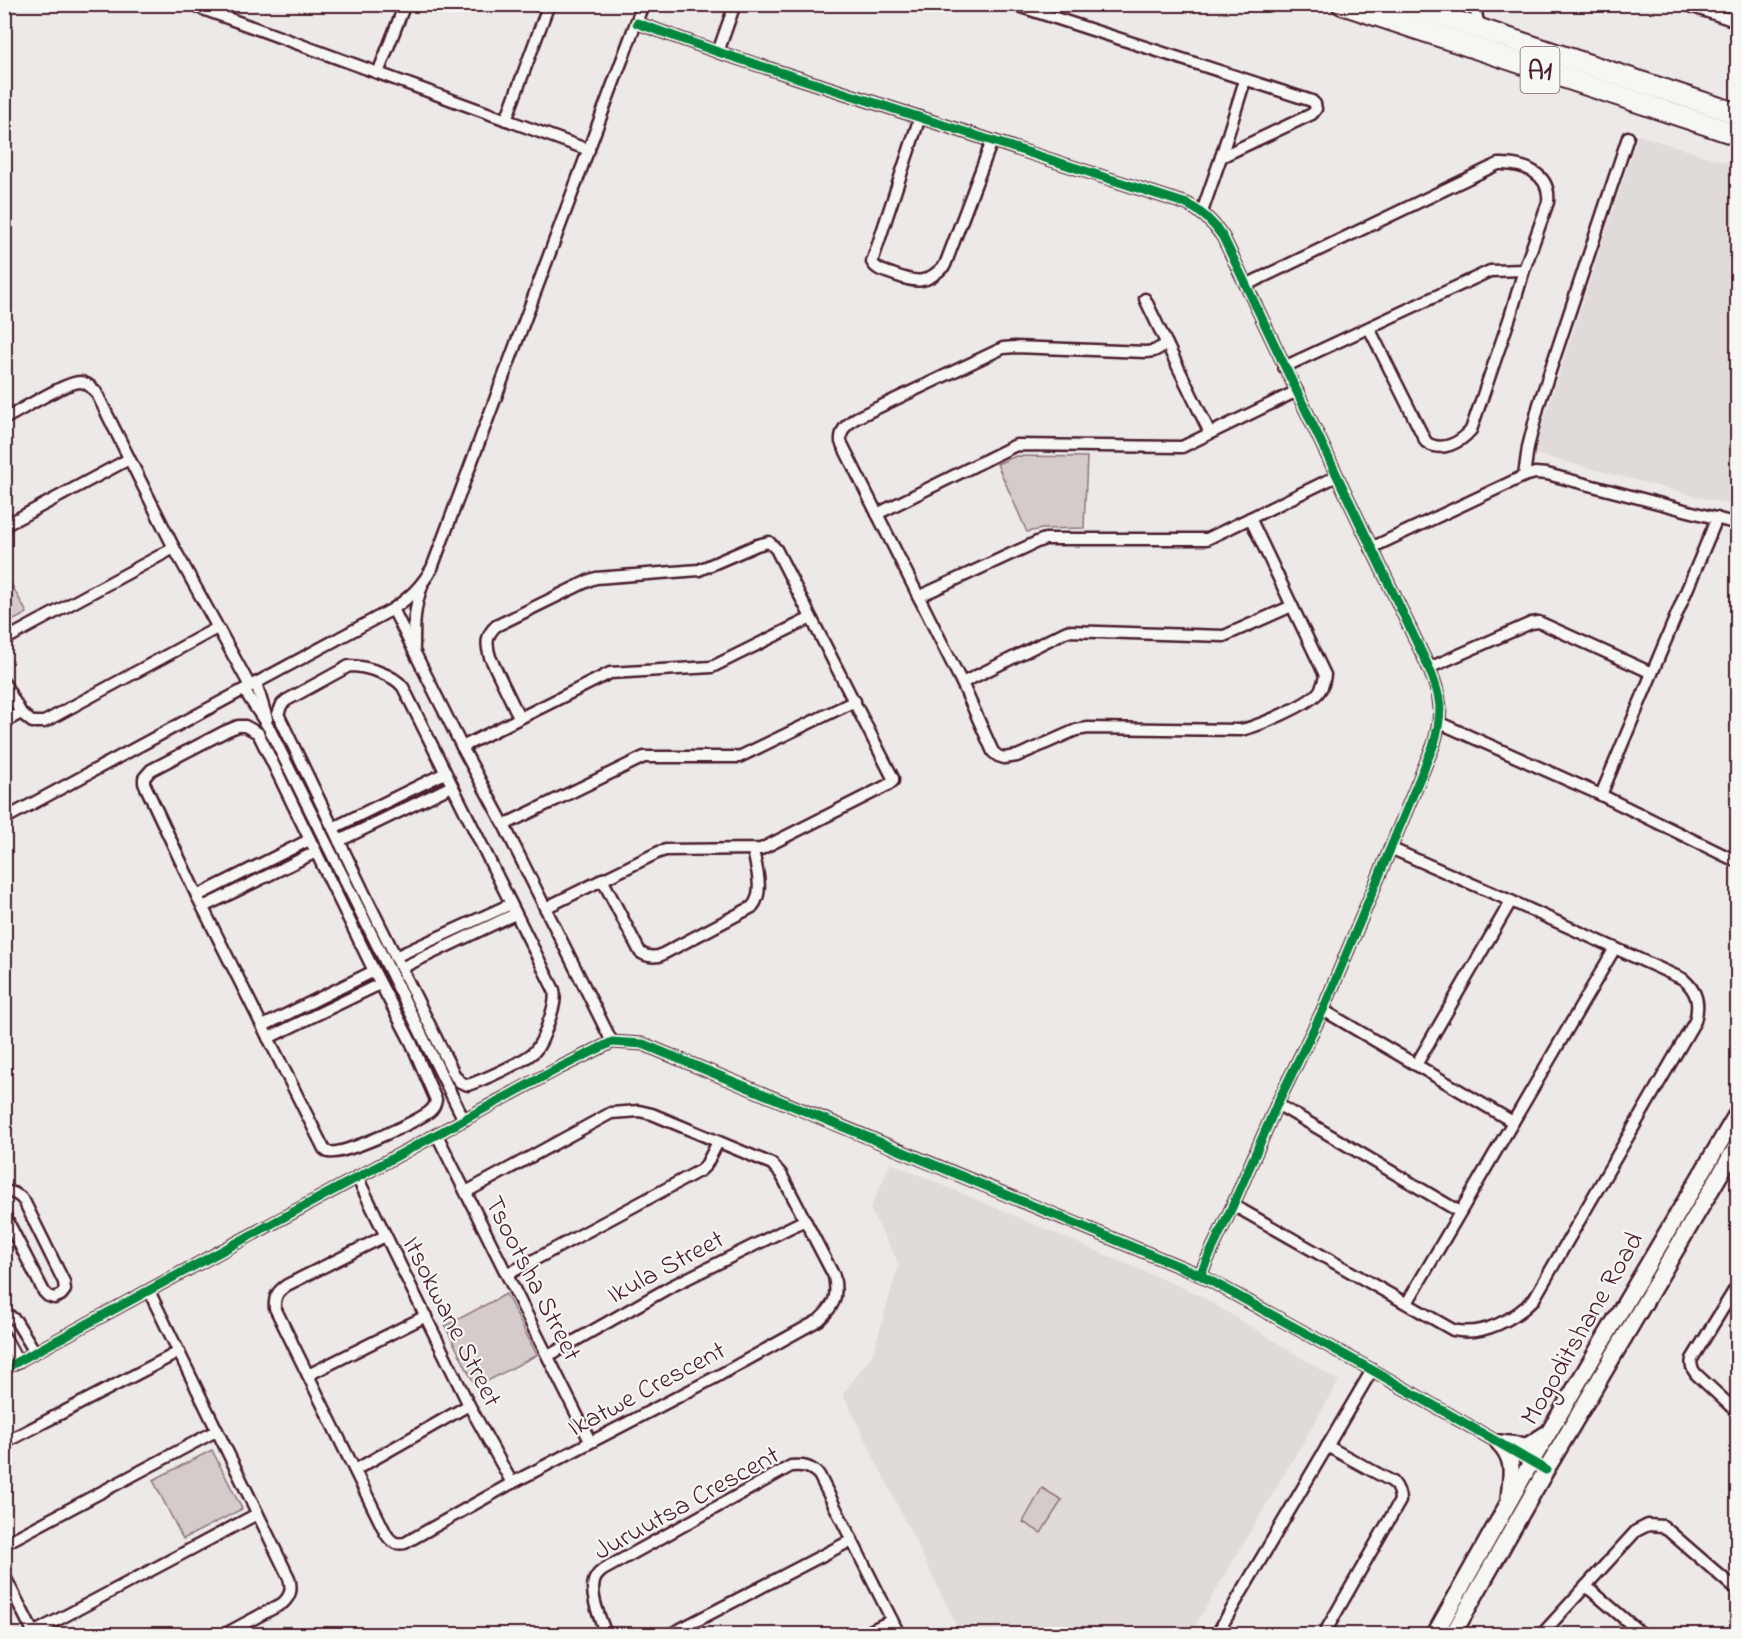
<svg xmlns="http://www.w3.org/2000/svg" width="1742" height="1639" font-family="'Indie Flower',sans-serif">
	<rect width="100%" height="100%" fill="#ece9e6"/>
	<filter id="ink" filterUnits="userSpaceOnUse"><feTurbulence type="fractalNoise" baseFrequency=".0167" numOctaves="2"/><feDisplacementMap in="SourceGraphic" scale="12" xChannelSelector="R" yChannelSelector="G"/><feConvolveMatrix kernelMatrix="1 2 1 2 8 2 1 2 1" color-interpolation-filters="sRGB"/></filter>
	<g filter="url(#ink)">
		<g fill="#e0dad8">
			<polygon points="1638,135 1737,166 1737,507 1533,453"/>
			<polygon points="891,1163 1201,1296 1339,1381 1190,1634 961,1634 843,1394 873,1354 899,1264 870,1209"/>
		</g>
		<g fill="#d4cbca" stroke="#8f757a" stroke-width="1.5">
			<polygon points="1016,456 1087,457 1084,528 1042,529 1027,532 997,464"/>
			<polygon points="4,571 27,613 5,625 4,625"/>
			<polygon points="506,1294 537,1355 476,1387 445,1326"/>
			<polygon points="212,1450 242,1509 183,1539 153,1480"/>
			<polygon points="1042,1488 1062,1500 1041,1533 1023,1522"/>
		</g>
		<g fill="none" stroke-linecap="round" stroke-linejoin="round">
			<g stroke="#4a1f2b" stroke-width="15">
				<g id="street">
					<polyline points="195,4 200,8 589,150"/>
					<polyline points="1012,4 1312,101 1315,104 1316,109 1312,114 1221,157"/>
					<path d="M 1478,4 C 1475,14 1476,21 1484,29"/>
					<polyline points="1684,4 1738,22"/>
					<path d="M 637,23 L 718,52 L 1187,204 C 1203,212 1213,222 1223,237 L 1429,668 C 1442,699 1443,711 1434,744 L 1323,1010 L 1277,1104 L 1233,1205 L 1200,1275"/>
					<polyline points="718,52 735,4"/>
					<polyline points="378,73 405,4"/>
					<path d="M 920,117 L 872,262 C 876,270 884,271 892,274 C 917,283 926,285 945,265 L 992,141"/>
					<polyline points="506,120 549,4"/>
					<polyline points="1202,212 1221,157 1245,80"/>
					<path d="M 1246,285 L 1498,164 C 1523,163 1551,173 1548,202 L 1524,270 L 1510,317 L 1471,430 C 1460,443 1441,453 1426,442 L 1369,328"/>
					<polyline points="1145,299 1210,433"/>
					<path d="M 1167,344 L 1154,351 L 1146,352 L 1015,347 L 1003,348 L 856,418 C 846,425 840,430 841,442 L 962,683 L 993,752 L 998,756 L 1004,758 L 1017,756 L 1076,730 L 1088,728 L 1240,730 C 1257,727 1307,705 1318,693 C 1323,687 1324,682 1325,675 L 1250,518"/>
					<polyline points="1284,367 1490,271 1524,270"/>
					<path d="M 4,419 C 20,411 66,381 81,382 C 88,383 92,388 96,392 L 174,548 L 250,686"/>
					<polyline points="1524,476 1528,447 1539,404 1628,137"/>
					<polyline points="877,514 1016,445 1182,447 1297,391"/>
					<polyline points="4,526 129,459"/>
					<polyline points="1371,548 1524,476 1535,473 1547,474 1738,524"/>
					<polyline points="918,597 1037,542 1045,539 1207,539 1337,476"/>
					<polyline points="393,609 462,747 504,825 612,1042"/>
					<polyline points="4,640 174,548"/>
					<path d="M 414,647 C 414,624 414,608 422,586"/>
					<path d="M 349,666 C 365,666 393,674 403,687 L 554,990 C 556,1000 553,1008 550,1018 C 546,1029 543,1042 535,1051 C 524,1062 483,1080 468,1085 L 460,1082 L 455,1076 L 367,899 L 278,714 L 282,704 L 287,700 Z"/>
					<polyline points="1429,668 1531,623 1539,622 1652,673"/>
					<polyline points="4,683 21,713 32,722 44,722 217,628"/>
					<polyline points="256,683 267,719"/>
					<polyline points="962,683 1067,631 1224,636 1292,606"/>
					<polyline points="244,690 269,728 464,1120"/>
					<path d="M 519,717 L 490,657 C 486,644 486,635 496,626 L 590,580 L 596,578 L 699,570 L 757,545 L 769,542 L 776,549 L 893,778 L 893,781 L 888,785 L 761,849 L 666,850 L 659,852 L 545,908"/>
					<polyline points="4,722 21,713"/>
					<polyline points="1440,723 1601,795 1738,862"/>
					<path d="M 238,726 L 245,726 L 258,733 L 374,971 L 411,1042 L 436,1100 C 435,1105 434,1108 429,1112 C 415,1122 343,1156 328,1152 L 324,1149 L 197,896 L 144,783 L 144,778 L 151,770 L 226,731 Z"/>
					<polyline points="462,747 610,673 712,667 811,618"/>
					<polyline points="1601,795 1717,518"/>
					<path d="M 4,819 L 393,609 C 410,597 422,586 432,568 L 643,4"/>
					<polyline points="504,825 644,757 739,757 855,701"/>
					<polyline points="333,828 445,773"/>
					<polyline points="339,841 452,786"/>
					<path d="M 602,879 L 640,952 C 646,957 652,957 659,956 L 752,907 C 765,893 756,867 753,850"/>
					<polyline points="197,896 309,840"/>
					<polyline points="203,907 316,852"/>
					<polyline points="395,957 511,904"/>
					<polyline points="401,968 515,914"/>
					<polyline points="1323,1010 1513,1122"/>
					<polyline points="263,1026 374,971"/>
					<polyline points="268,1038 380,984"/>
					<polyline points="1416,1065 1511,901"/>
					<polyline points="1277,1104 1460,1212"/>
					<polyline points="437,1135 590,1441"/>
					<polyline points="357,1177 469,1405 512,1483"/>
					<path d="M 4,1192 C 13,1191 19,1195 24,1201 L 64,1282 L 65,1290 L 61,1295 L 54,1298 L 48,1296 L 44,1292 L 4,1214"/>
					<path d="M 1233,1205 L 1453,1330 C 1482,1337 1515,1319 1534,1299 L 1695,1021 C 1700,1003 1697,991 1683,979 L 1511,901 L 1390,848"/>
					<path d="M 385,1236 L 287,1285 C 278,1291 274,1296 275,1308 L 386,1534 C 391,1542 396,1545 405,1543 L 512,1483 L 716,1377 L 819,1320 C 835,1305 838,1297 834,1276 L 781,1174 L 772,1164 L 652,1114 L 639,1111 L 611,1113 L 466,1192"/>
					<polyline points="508,1274 701,1170 706,1165 718,1142"/>
					<path d="M 1738,1284 L 1692,1359 C 1690,1365 1692,1369 1696,1374 L 1738,1413"/>
					<path d="M 149,1291 L 289,1578 C 292,1589 291,1595 283,1603 L 225,1634"/>
					<polyline points="1407,1303 1615,948"/>
					<polyline points="4,1311 16,1321 35,1352"/>
					<polyline points="4,1336 18,1362"/>
					<polyline points="548,1356 670,1287 805,1220"/>
					<polyline points="4,1369 559,1068 612,1042 643,1044 655,1049 1200,1275 1372,1370 1546,1470"/>
					<polyline points="308,1375 426,1316"/>
					<polyline points="4,1443 179,1352"/>
					<polyline points="355,1470 469,1405"/>
					<polyline points="4,1544 216,1431"/>
					<polyline points="4,1575 34,1634"/>
					<polyline points="1586,1586 1642,1634"/>
					<polyline points="33,1633 257,1514"/>
					<path d="M 606,1634 C 601,1621 587,1590 596,1577 C 598,1574 600,1572 603,1570 L 791,1466 C 803,1465 810,1466 819,1475 L 899,1634"/>
					<polyline points="671,1634 852,1540"/>
					<polyline points="864,1634 892,1620"/>
					<polyline points="1217,1634 1372,1370"/>
					<path d="M 1324,1634 L 1400,1501 C 1400,1493 1398,1488 1393,1482 L 1327,1446"/>
					<polyline points="1542,1634 1636,1531 1648,1525 1663,1526 1738,1591"/>
				</g>
			</g>
			<g stroke="#4a1f2b" stroke-width="20">
				<g id="secondary">
					<path d="M 1499,1443 C 1516,1461 1511,1475 1509,1498"/>
					<polyline points="1499,1443 1527,1446 1546,1434"/>
					<polyline points="1435,1634 1532,1461 1738,1112"/>
					<polyline points="1453,1634 1546,1470 1738,1144"/>
				</g>
			</g>
			<g stroke="#4a1f2b" stroke-width="24">
				<g id="highway">
					<polyline points="1342,4 1738,135"/>
					<polyline points="1404,4 1738,114"/>
				</g>
			</g>
			<use href="#street" stroke="#f6f6f2" stroke-width="10"/>
			<use href="#secondary" stroke="#f6f6f2" stroke-width="15"/>
			<use href="#highway" stroke="#f6f6f2" stroke-width="20"/>
			<g stroke="#f6f6f2" stroke-width="13">
				<g id="cycleway">
					<path d="M 637,23 L 718,52 L 1187,204 C 1203,212 1213,222 1223,237 L 1429,668 C 1442,699 1443,711 1434,744 L 1323,1010 L 1277,1104 L 1233,1205 L 1200,1275"/>
					<polyline points="4,1369 559,1068 612,1042 643,1044 655,1049 1200,1275 1372,1370 1546,1470"/>
				</g>
			</g>
			<use href="#cycleway" stroke="#00873e" stroke-width="9"/>
		</g>
	</g>
	<g text-anchor="middle" stroke-width="4.5" stroke-linejoin="round" paint-order="stroke">
		<rect fill="#f6f6f2" stroke="#7e6067" stroke-width="1.5" x="1520.5" y="47" width="39" height="46" rx="4.5"/>
		<g font-size="26" font-weight="bold" fill="#4a1f2b">
			<text x="1540" y="79">A1</text>
		</g>
		<g font-size="27" fill="#4a1f2b" stroke="#f6f6f2">
			<text transform="translate(665 1266) rotate(-28)" y="9">Ikula Street</text>
			<text transform="translate(534 1278) rotate(63)" y="9">Tsootsha Street</text>
			<text transform="translate(453 1321) rotate(63)" y="9">Itsokwane Street</text>
			<text transform="translate(1581 1328) rotate(-60)" y="9">Mogoditshane Road</text>
			<text transform="translate(646 1388) rotate(-28)" y="9">Ikatwe Crescent</text>
			<text transform="translate(686 1502) rotate(-29)" y="9">Juruutsa Crescent</text>
		</g>
	</g>
	<rect width="1742" height="1639" fill="none" stroke="#f6f6f2" stroke-width="24"/>
	<rect x="12" y="12" width="1718" height="1615" fill="none" stroke="#4a1f2b" stroke-width="2" filter="url(#ink)"/>
</svg>
